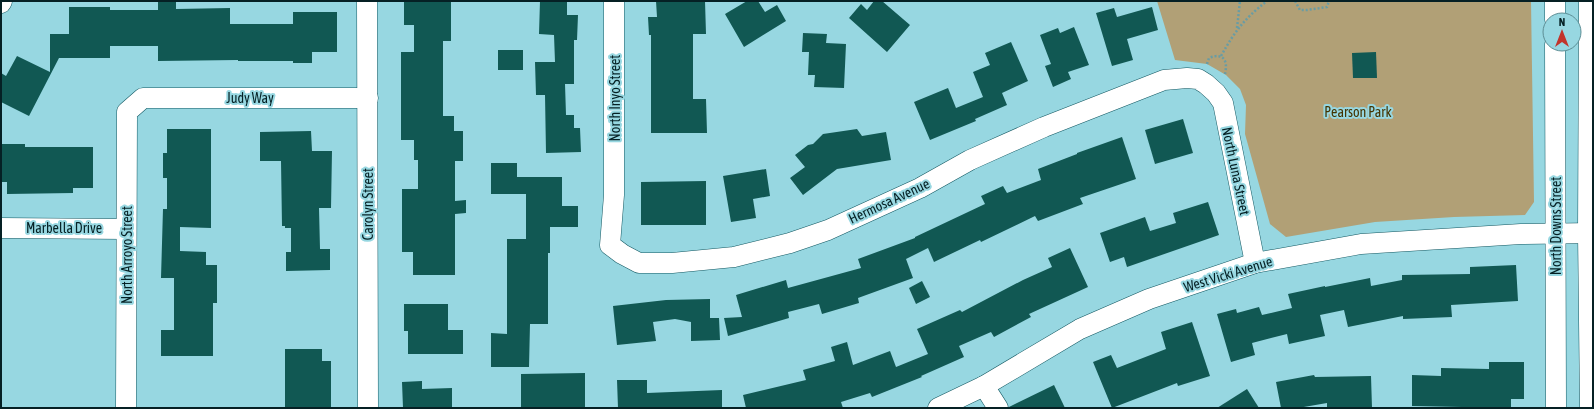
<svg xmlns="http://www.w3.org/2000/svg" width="1594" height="409" font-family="'Asap Condensed',sans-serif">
	<rect width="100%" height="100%" fill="#97d7e1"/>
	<polygon fill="#b1a076" points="1157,1 1531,1 1534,202 1525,215 1454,217 1375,222 1286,237 1270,224 1245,134 1246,105 1240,89 1226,75 1207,64 1175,60"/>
	<g fill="#115853">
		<polygon points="158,1 176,1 176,9 230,8 230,24 293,24 293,12 337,12 337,52 312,52 312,63 293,63 293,61 238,61 238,60 158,61 158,46 110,46 110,58 59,58 29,116 1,102 1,73 6,76 17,56 50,72 50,34 69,34 69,7 110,7 110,10 158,10"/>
		<polygon points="404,1 451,1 451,41 443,41 443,116 454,116 454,131 463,131 463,161 455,161 455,201 466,200 466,213 455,214 455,275 413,275 413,252 402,252 402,189 418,189 418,160 414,160 414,140 401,140 401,52 414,52 414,25 404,25"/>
		<polygon points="540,1 567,1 567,15 578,15 577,40 574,40 574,84 565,84 566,115 574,115 574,128 580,128 581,152 546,153 545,95 536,95 535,62 555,62 554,35 539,34"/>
		<polygon points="656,1 705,1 706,34 693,34 693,99 706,99 707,133 651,133 651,35 649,35 648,17 657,17"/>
		<polygon points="747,1 758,1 765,12 777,5 786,21 744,47 725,14"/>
		<polygon points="874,1 882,1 910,25 887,52 849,18 861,4 867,10"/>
		<polygon points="1152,7 1158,30 1127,39 1133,60 1112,66 1096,13 1114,8 1117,17"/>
		<polygon points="1074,27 1089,65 1068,72 1071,79 1053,87 1045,66 1051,64 1040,35 1058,28 1060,33"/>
		<polygon points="803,33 827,34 826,43 846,44 844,88 814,87 815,75 808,75 809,52 802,52"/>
		<polygon points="1011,42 1028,81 1002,93 1007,105 975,119 976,121 930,140 914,102 948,88 956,108 983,97 973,72 990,65 985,53"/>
		<rect x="498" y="50" width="25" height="20"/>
		<polygon points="1376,52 1377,78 1353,78 1352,53"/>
		<polygon points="1183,119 1193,153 1155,164 1145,130"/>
		<polygon points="167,129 211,129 211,228 180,227 180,251 206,252 206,265 217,265 217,303 213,303 213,356 161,356 161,330 174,330 174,278 161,278 163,209 167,209 167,178 163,178 163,153 167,153"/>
		<polygon points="857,129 862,136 886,132 891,160 837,169 803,195 790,178 805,167 795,155 808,145 813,144 823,134"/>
		<polygon points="311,131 312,151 332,151 331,208 319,208 320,249 330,249 330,270 286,271 286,252 291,252 291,228 285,228 285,226 282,226 281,161 260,161 260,132"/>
		<polygon points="1122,137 1136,179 1080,198 1083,204 1038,221 1035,216 981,242 980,240 934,262 928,248 906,259 913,278 858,298 859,303 822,314 819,304 788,312 789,318 728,336 724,318 742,317 736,295 786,280 788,288 861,268 858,259 915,238 915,237 985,204 981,196 1003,186 1007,193 1041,180 1038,169 1077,154 1077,153"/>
		<polygon points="1,144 25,144 25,147 93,147 93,188 73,188 73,193 7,194 7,182 1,182"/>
		<polygon points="491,163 517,163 517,177 562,177 562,206 578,206 578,227 550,227 550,253 548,253 548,324 530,324 529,367 491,367 491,333 507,334 507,239 526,239 526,194 491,194"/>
		<polygon points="766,169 770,196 753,199 756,218 731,222 723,176"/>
		<polygon points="706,181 706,225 641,225 641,182"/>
		<polygon points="1208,202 1219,235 1127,267 1124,257 1110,262 1100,233 1145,217 1150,231 1176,223 1173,213"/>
		<polygon points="1070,248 1088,287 1029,314 1031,317 994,337 991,332 959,346 964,357 921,376 922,377 872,397 870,393 841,402 843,408 746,408 743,395 806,380 803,370 835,361 831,347 847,342 853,365 890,351 896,367 928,354 917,329 960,310 962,312 1023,280 1052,267 1048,258"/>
		<polygon points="1516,265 1518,301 1451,305 1452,317 1403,319 1403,316 1348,327 1344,310 1320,315 1325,336 1289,344 1287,334 1252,343 1255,355 1231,362 1217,314 1236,309 1237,313 1259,307 1262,315 1292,308 1288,294 1325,286 1325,287 1370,278 1371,286 1402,280 1402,275 1470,274 1470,267"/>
		<polygon points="922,281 930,297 916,304 909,288"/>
		<polygon points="710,299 710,318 719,318 720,340 691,341 691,322 675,319 653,322 656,341 617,345 613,306 666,300"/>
		<polygon points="404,304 448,304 448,330 463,330 463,354 408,354 408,331 404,331"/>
		<polygon points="1192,322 1210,376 1178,386 1177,383 1112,408 1093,362 1111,355 1117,368 1166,349 1161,332"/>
		<polygon points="285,349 322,349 322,361 331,361 331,408 285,408"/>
		<polygon points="1489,362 1524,362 1524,399 1511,399 1511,408 1412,406 1412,375 1441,376 1441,368 1489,369"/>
		<polygon points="585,373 585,408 521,408 521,374"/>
		<polygon points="1314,375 1315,377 1371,376 1372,408 1327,408 1327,403 1298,408 1281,408 1276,382"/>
		<polygon points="617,380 647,380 647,393 722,390 722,408 618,408"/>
		<polygon points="422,381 422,389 452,388 452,408 403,408 402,382"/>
		<polygon points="1054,385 1065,408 1009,408 1009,407"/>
		<polygon points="1247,389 1259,408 1217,408"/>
	</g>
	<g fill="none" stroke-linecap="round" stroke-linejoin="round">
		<g stroke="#135862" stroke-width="21">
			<g id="minor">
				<polyline points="367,1 368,408"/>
				<polyline points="614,1 614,195 610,245 622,254 639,263 672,263 734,257 790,243 828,230 920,188 970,160 1044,127 1164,80 1187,78 1198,79 1206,84 1216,93 1223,103 1255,263"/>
				<polyline points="1555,1 1555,20"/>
				<polyline points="1589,1 1588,233 1590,408"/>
				<polyline points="1,3 2,1"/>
				<polyline points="1555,44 1556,408"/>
				<polyline points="1,228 126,229"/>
				<polyline points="984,386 998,408"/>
				<polyline points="126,408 127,112 143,98 368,98"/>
				<polyline points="938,408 984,386 1080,329 1149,299 1255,263 1361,244 1521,234 1593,233"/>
			</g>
		</g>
		<g stroke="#689ca4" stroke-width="2.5" stroke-dasharray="2 2" stroke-linecap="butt">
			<polyline points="1295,1 1300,10 1307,10 1327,7 1329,1"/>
			<polyline points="1237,28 1240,1"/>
			<path d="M 1221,56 C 1235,31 1244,19 1267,1"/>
			<path d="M 1207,64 L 1209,58 C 1224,52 1228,61 1225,74"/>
		</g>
		<use href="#minor" stroke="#fff" stroke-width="20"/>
	</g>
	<g text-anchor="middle" stroke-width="4" stroke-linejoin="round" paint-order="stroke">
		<g font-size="14" fill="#052024" stroke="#97d7e1">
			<text x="250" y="103">Judy Way</text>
			<text transform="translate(615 98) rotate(-90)" y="5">North Inyo Street</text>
			<text transform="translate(1236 171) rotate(78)" y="5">North Luna Street</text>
			<text transform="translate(889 201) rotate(-25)" y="5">Hermosa Avenue</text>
			<text transform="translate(368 204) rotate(-90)" y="5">Carolyn Street</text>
			<text transform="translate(1556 226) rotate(-90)" y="5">North Downs Street</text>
			<text x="64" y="233">Marbella Drive</text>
			<text transform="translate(127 255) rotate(-90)" y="5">North Arroyo Street</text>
			<text transform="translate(1228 274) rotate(-17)" y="5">West Vicki Avenue</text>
		</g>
		<g font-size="14" fill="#430" stroke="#97d7e1">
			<text x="1358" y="117">Pearson Park</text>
		</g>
	</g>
	<rect width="1594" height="409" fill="none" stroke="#052024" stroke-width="4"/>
	<g transform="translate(1562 32)"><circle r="19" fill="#97d7e1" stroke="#5d8e95"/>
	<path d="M0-3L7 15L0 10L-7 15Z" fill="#c2342b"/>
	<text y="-6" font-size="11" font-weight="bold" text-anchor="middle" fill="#052024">N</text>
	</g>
</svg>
